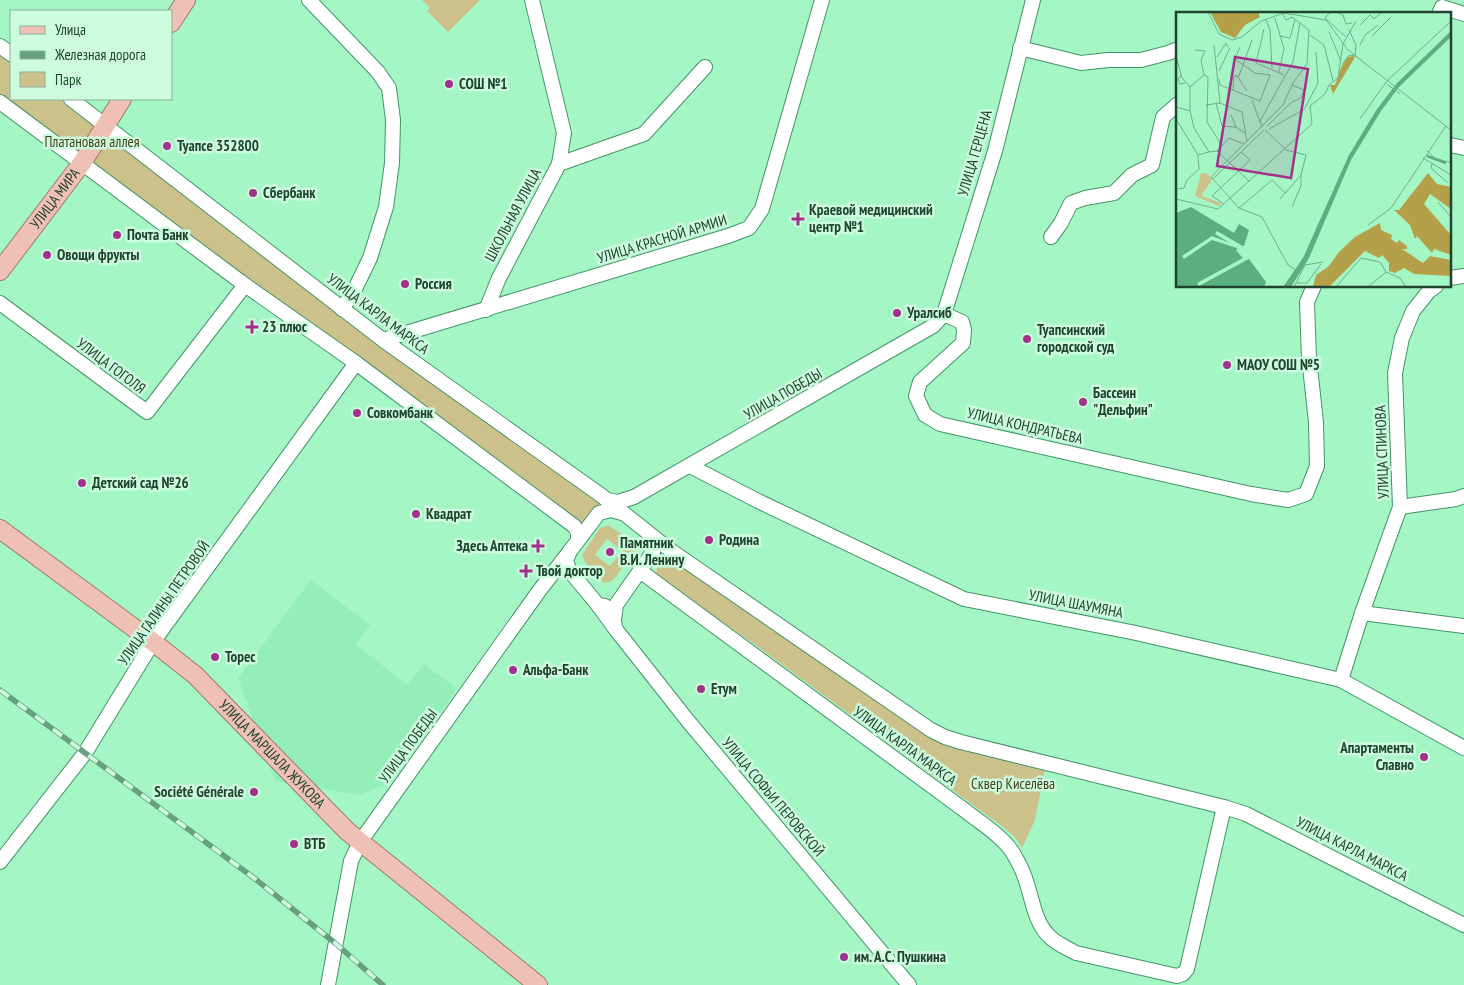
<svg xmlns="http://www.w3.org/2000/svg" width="1464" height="985" font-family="'PT Sans Narrow',sans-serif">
	<rect width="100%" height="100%" fill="#a5f6c5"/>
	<polygon fill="#93eeb8" points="311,580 370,625 355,644 408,685 424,664 457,689 387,784 359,795 275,781 238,678"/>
	<g fill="#cdc18b" fill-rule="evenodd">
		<polygon points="422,0 480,0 448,32 427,11 430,8"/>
		<polygon points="0,53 11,62 11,99 62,99 602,501 582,527 246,281 0,95"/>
		<path d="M 607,526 L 609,526 C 618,532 635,540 635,551 L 613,580 L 609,582 L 604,583 L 585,562 L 582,555 L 600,528 ZM 607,539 L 622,551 L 610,566 L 595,555 Z"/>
		<path d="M 674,556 L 929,731 L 1046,764 L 1035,820 L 1022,848 C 1014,832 997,823 984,813 L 750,641 L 655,576 L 657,568 L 664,557 Z"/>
	</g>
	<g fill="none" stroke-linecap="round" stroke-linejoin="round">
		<g stroke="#439467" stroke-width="16">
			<g id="minor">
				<polyline points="309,0 378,72 389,88 393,120 392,163 386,207 370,258 354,291 342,309"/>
				<polyline points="532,0 564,133 559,164"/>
				<polyline points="1439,14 1442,7 1464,14"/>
				<polyline points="0,46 11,54"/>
				<polyline points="1020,48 1081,63 1108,60 1141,60 1168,53 1178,49"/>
				<polyline points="71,99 383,340 602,496 670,550 931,730 945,737 961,742 1224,807 1246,814 1464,925"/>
				<polyline points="0,102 245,285 356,363 574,526 578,532 578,540"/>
				<polyline points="1450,145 1464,148"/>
				<polyline points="1051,237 1061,223 1071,203 1085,198 1114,193 1132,175 1152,165 1163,117 1178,104"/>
				<polyline points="1450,278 1464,276"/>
				<polyline points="0,303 147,412 245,285"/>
				<polyline points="486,310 499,278 559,164 644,134 705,67"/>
				<polyline points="944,314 962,322 964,330 963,343 920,382 916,396 925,415 940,424 1251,494 1288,500 1306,494 1317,466 1316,422 1309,358 1307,302 1314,286"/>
				<polyline points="383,340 728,236 749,228 762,209 822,0"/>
				<polyline points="690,466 758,501 964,599 1136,633 1341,680 1464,748"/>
				<polyline points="607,500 618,502 634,497 933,326 944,314 995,151 1033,0"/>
				<polyline points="1400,507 1456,499 1464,496"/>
				<polyline points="561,567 569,570 598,605 605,606"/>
				<polyline points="569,570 566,560 570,551 599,513 611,510 622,513"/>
				<path d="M 640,571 L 967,812 C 982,824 1002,836 1013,853 C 1019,863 1024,873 1027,884 C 1033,902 1035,923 1050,937 C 1057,944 1067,948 1076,953 L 1177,976 L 1183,974 L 1187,969 L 1224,807"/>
				<polyline points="598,605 617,631 688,721 909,985"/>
				<polyline points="1362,613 1464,626"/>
				<polyline points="615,628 614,620 616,605 653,552 654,544 650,536"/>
				<polyline points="1341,680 1362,613 1400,507 1395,373 1402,338 1413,311 1429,291 1436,286"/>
				<polyline points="0,862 85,753 153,642 356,363"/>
				<polyline points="328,985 351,861 360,842 539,591 570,551"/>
			</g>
		</g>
		<g stroke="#9f7a65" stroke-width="20">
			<g id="major">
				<polyline points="171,23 186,0"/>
				<path id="s1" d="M 0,271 L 82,163 L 122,99"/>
				<path id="s2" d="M 0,529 L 153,642 L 195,675 L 347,831 L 538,985"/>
			</g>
		</g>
		<use href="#minor" stroke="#fff" stroke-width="14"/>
		<use href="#major" stroke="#eec1b4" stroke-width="18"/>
		<g stroke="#66a07e" stroke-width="5.5">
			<polyline id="rail" points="0,690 254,878 335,943 383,985"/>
		</g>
		<use href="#rail" stroke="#ccfcdd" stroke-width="4" stroke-dasharray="11" stroke-linecap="butt"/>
	</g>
	<g fill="#a3318c" stroke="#ccfcdd" stroke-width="2">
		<circle cx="449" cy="84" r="5"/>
		<circle cx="167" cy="146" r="5"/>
		<circle cx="253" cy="193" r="5"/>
		<path d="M795.5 211.5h5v5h5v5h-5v5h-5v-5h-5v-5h5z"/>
		<circle cx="117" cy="235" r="5"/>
		<circle cx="47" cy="255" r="5"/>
		<circle cx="405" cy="284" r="5"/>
		<circle cx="897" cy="313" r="5"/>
		<path d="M249.5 319.5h5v5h5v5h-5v5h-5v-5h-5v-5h5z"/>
		<circle cx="1027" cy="339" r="5"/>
		<circle cx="1227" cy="365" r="5"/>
		<circle cx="1083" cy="402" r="5"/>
		<circle cx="357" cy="413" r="5"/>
		<circle cx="82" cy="483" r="5"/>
		<circle cx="416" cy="514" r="5"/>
		<circle cx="709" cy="540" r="5"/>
		<path d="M535.5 538.5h5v5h5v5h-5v5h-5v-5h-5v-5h5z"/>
		<circle cx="610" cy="552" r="5"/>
		<path d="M523.5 563.5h5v5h5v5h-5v5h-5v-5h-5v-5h5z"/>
		<circle cx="215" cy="657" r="5"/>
		<circle cx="513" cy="670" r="5"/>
		<circle cx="701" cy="689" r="5"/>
		<circle cx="1424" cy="757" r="5"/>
		<circle cx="254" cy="792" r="5"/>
		<circle cx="294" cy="844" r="5"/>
		<circle cx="844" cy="957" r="5"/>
	</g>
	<g text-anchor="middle" stroke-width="5" stroke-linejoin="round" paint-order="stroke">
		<g font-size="15" font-weight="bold" fill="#224330" stroke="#ccfcdd" text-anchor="start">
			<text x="459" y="89">СОШ №1</text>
			<text x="177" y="151">Туапсе 352800</text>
			<text x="263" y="198">Сбербанк</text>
			<text x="809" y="215">Краевой медицинский<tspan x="809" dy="17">центр №1</tspan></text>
			<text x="127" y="240">Почта Банк</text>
			<text x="57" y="260">Овощи фрукты</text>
			<text x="415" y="289">Россия</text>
			<text x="907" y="318">Уралсиб</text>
			<text x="262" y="332">23 плюс</text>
			<text x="1037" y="335">Туапсинский<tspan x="1037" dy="17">городской суд</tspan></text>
			<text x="1237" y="370">МАОУ СОШ №5</text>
			<text x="1093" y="398">Бассеин<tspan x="1093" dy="17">"Дельфин"</tspan></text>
			<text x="367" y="418">Совкомбанк</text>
			<text x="92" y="488">Детский сад №26</text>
			<text x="426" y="519">Квадрат</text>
			<text x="719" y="545">Родина</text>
			<text x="620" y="548">Памятник<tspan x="620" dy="17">В.И. Ленину</tspan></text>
			<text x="528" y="551" text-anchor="end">Здесь Аптека</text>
			<text x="536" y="576">Твой доктор</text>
			<text x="225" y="662">Торес</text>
			<text x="523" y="675">Альфа-Банк</text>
			<text x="711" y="694">Етум</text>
			<text x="1414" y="753" text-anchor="end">Апартаменты<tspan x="1414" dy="17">Славно</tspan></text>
			<text x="244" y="797" text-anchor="end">Société Générale</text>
			<text x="304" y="849">ВТБ</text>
			<text x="854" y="962">им. А.С. Пушкина</text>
		</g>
		<g font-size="15" fill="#49401b" stroke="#ccfcdd">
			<text x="92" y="147">Платановая аллея</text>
			<text x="1013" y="789">Сквер Киселёва</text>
		</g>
		<g font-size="15" fill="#224330" stroke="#ccfcdd">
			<text transform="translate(975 153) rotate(-74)" y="5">УЛИЦА ГЕРЦЕНА</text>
			<text dy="5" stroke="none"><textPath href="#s1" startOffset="91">УЛИЦА МИРА</textPath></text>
			<text transform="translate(513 215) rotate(-62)" y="5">ШКОЛЬНАЯ УЛИЦА</text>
			<text transform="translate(662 239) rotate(-17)" y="5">УЛИЦА КРАСНОЙ АРМИИ</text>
			<text transform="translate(378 314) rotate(37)" y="5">УЛИЦА КАРЛА МАРКСА</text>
			<text transform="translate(111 366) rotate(37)" y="5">УЛИЦА ГОГОЛЯ</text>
			<text transform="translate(783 394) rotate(-30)" y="5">УЛИЦА ПОБЕДЫ</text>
			<text transform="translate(1025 426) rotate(13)" y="5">УЛИЦА КОНДРАТЬЕВА</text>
			<text transform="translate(1382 452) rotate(-92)" y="5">УЛИЦА СПИНОВА</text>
			<text transform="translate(164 603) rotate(-55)" y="5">УЛИЦА ГАЛИНЫ ПЕТРОВОЙ</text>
			<text transform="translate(1076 604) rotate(11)" y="5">УЛИЦА ШАУМЯНА</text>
			<text transform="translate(408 746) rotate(-54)" y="5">УЛИЦА ПОБЕДЫ</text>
			<text transform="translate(905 746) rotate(36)" y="5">УЛИЦА КАРЛА МАРКСА</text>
			<text dy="5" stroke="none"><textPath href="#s2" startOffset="354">УЛИЦА МАРШАЛА ЖУКОВА</textPath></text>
			<text transform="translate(773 797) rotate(50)" y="5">УЛИЦА СОФЬИ ПЕРОВСКОЙ</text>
			<text transform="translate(1352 849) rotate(27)" y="5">УЛИЦА КАРЛА МАРКСА</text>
		</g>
	</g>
	<g transform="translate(1176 12)">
		<rect width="275" height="275" fill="#a5f6c5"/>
		<path d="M 25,161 L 32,162 L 36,168 L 25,184 L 45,191 L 43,194 L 19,184 Z" fill="#cdc18b"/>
		<path d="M 34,0 L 82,0 L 84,5 L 69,13 L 59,26 L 45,20 ZM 177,44 L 179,45 L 157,82 L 154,73 L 159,73 L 165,56 L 172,45 ZM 252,161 L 261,172 L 275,175 L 275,197 L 254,182 L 248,192 L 275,223 L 275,243 L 258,237 L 256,241 L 241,224 L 239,227 L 234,213 L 218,198 L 223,198 ZM 204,211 L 205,218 L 216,223 L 215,227 L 221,231 L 223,228 L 231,234 L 231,237 L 226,237 L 247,251 L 254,244 L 275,248 L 275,264 L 238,262 L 228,256 L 219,261 L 213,259 L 213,251 L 206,243 L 203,246 L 189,239 L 153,275 L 137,275 L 140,263 L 152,255 L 163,240 L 179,225 Z" fill="#b3a048"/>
		<path d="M 275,19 L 275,25 L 223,75 L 205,99 L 175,148 L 133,246 L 115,275 L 107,275 L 127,246 L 173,143 L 201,97 L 221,71 ZM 15,195 L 58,221 L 63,212 L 73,218 L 68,234 L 64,233 L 60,238 L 69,249 L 73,247 L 90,270 L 88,275 L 0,275 L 0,201 Z" fill="#5aaf7f"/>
		<path d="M 41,219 L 65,233 L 61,236 L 36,228 L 8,247 L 6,244 L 36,224 L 54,231 L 39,222 ZM 67,246 L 69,249 L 23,274 L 21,271 Z" fill="#a5f6c5"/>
		<path fill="none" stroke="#5aaf7f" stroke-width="2.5" d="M 251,144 L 270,151M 0,223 L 20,208"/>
		<path fill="none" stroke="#71ae89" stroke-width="1" d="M 32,0 L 43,22 L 56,28 L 66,25 L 85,9 L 108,1 L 150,8 L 172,38 L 275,118M 154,0 L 149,6 L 170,25M 161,0 L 167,3 L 170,12 L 176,11M 106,1 L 110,8 L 116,5 L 133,18M 99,6 L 108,37 L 103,60M 90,8 L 94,18 L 96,56M 184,13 L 194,3 L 198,7 L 206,0M 88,17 L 80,51 L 108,63M 153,20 L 165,49M 134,23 L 148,33 L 157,69M 104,24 L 114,26 L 119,8M 196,24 L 215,5M 38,33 L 44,91M 184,33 L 189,23 L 202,13M 19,38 L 29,39 L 25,48 L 28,63 L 32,65 L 31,110 L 45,132M 0,44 L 6,66 L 14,75M 41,45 L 50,31 L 52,35M 166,53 L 173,43 L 179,44 L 180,33 L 173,18M 43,59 L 54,36M 6,64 L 2,66 L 4,72 L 9,71M 61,64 L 71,79M 43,67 L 44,73 L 84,89 L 94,63 L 79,61 L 59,47 L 64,35M 211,72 L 224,82M 14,75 L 28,63M 57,79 L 58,64 L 63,64 L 76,28M 76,88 L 86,115M 40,91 L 46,114 L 60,115M 30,93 L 44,91 L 66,100 L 71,130M 0,95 L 14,99 L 18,116 L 33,140 L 41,139 L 73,169 L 136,112 L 134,94 L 149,82 L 153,73 L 162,66 L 167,32 L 180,9M 129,96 L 142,71 L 140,40M 14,99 L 14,75M 55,103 L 60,115 L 70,122M 0,107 L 22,143M 184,107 L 211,69 L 275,9M 84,109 L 117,50 L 124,11M 91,114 L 116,90 L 125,86 L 128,78 L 116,73M 93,117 L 129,97M 89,118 L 110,138 L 130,143 L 125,163 L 104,187M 41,139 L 53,126 L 68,132M 251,139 L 259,146 L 275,151M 247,146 L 275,163M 256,152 L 255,156 L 272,171M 37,167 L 88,118M 0,177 L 8,176 L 11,168 L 23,157 L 22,143 L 33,140M 0,187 L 42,197 L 73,169M 262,190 L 275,205M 48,192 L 36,184 L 74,148 L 65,140M 116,195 L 125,174 L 125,163M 63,196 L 96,168 L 109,181M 192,213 L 215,196 L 270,114M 210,260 L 224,266 L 230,275M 125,261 L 112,253 L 86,205 L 63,196 L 35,165 L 107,93 L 117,71 L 131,52 L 133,18M 121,271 L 131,271 L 145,252M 118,275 L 129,253 L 147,250M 160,275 L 185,246 L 204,250 L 210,260M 192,275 L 210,260"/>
		<path fill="#a3318c" fill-opacity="0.15" stroke="#a3318c" stroke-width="2.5" d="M 59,45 L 132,57 L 115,166 L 41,154 Z"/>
		<rect width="275" height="275" fill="none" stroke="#224330" stroke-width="2.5"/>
	</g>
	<rect x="10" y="10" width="162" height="90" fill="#ccfcdd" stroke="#88b298"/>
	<rect x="20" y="26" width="25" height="8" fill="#eec1b4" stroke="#88b298"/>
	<text x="55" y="35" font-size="15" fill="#224330">Улица</text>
	<rect x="20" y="51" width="25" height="8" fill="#66a07e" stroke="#88b298"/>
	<text x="55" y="60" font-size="15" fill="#224330">Железная дорога</text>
	<rect x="20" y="72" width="25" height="15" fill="#cdc18b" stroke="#88b298"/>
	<text x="55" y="85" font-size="15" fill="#224330">Парк</text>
</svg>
